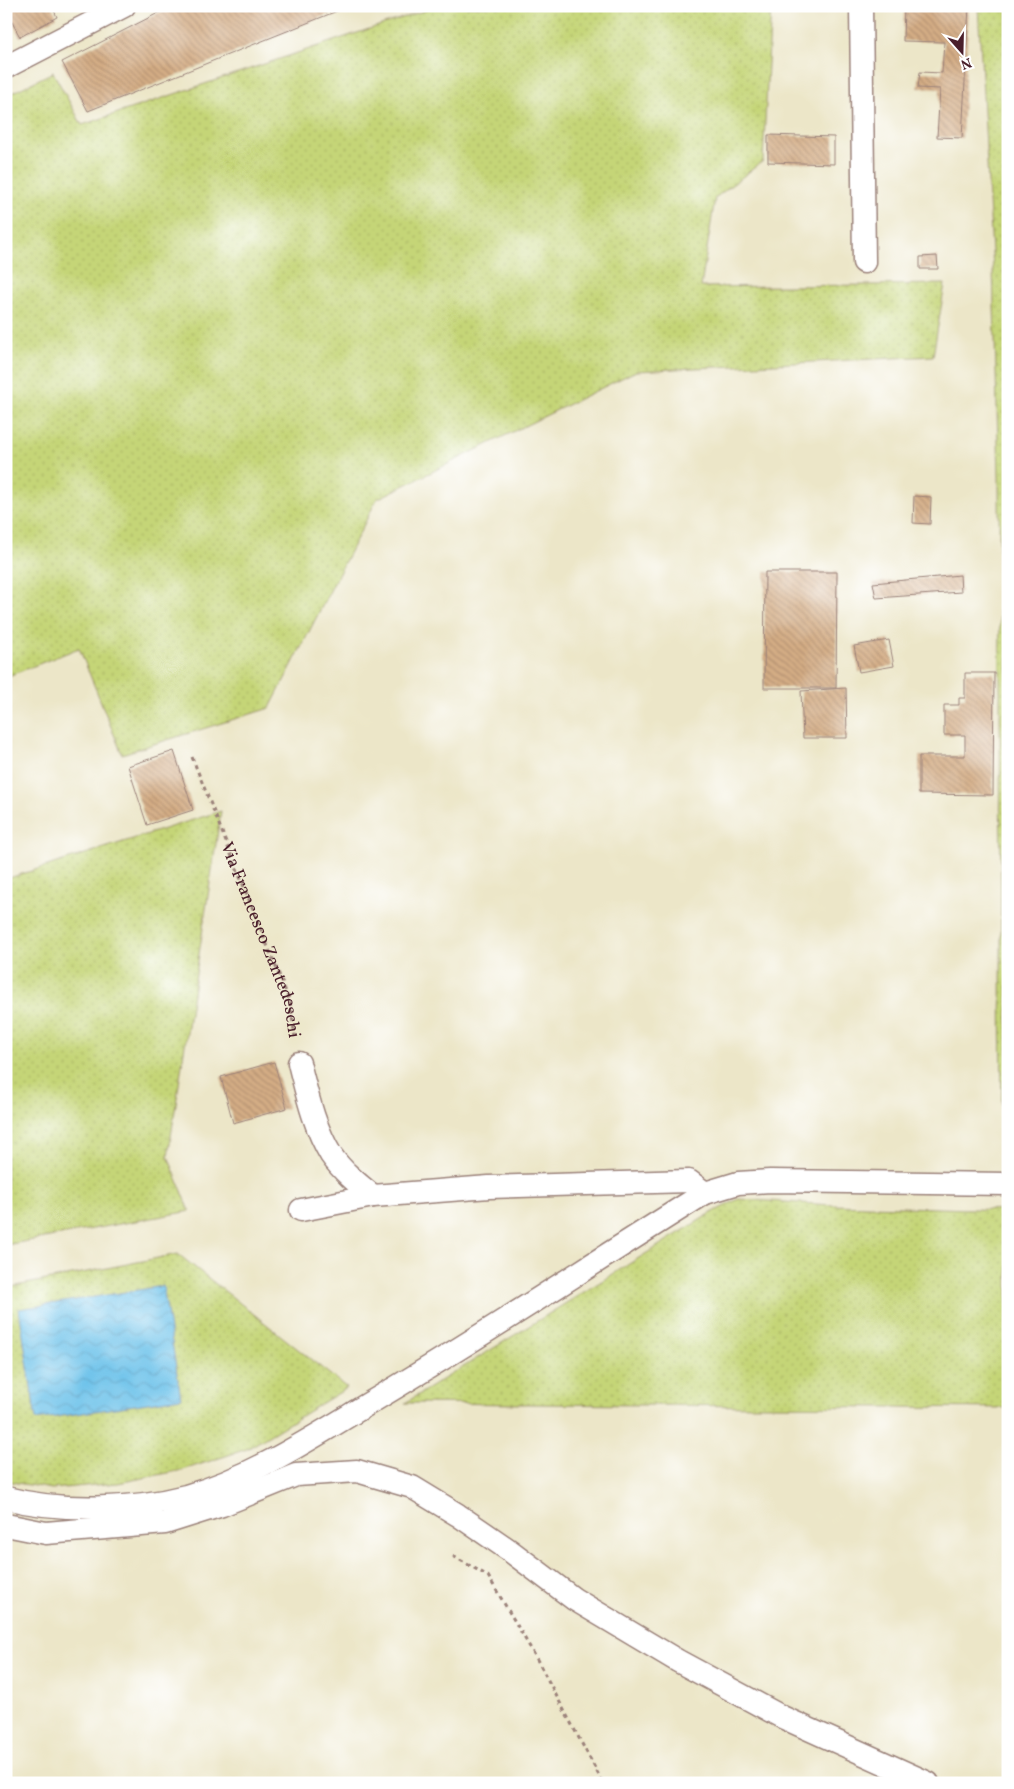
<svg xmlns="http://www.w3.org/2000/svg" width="1014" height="1789" font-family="Vollkorn,serif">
	<defs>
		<pattern id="grass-dots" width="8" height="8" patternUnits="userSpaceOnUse" patternTransform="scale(1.25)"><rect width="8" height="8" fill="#c5d577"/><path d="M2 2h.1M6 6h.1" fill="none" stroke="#abb667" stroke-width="1.8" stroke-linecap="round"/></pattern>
		<pattern id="water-waves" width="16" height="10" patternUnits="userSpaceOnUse" patternTransform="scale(1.25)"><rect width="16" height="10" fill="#6dc2ea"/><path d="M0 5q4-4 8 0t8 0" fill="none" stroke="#60a6c9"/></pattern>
		<pattern id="building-back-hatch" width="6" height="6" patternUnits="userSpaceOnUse" patternTransform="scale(1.25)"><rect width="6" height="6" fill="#d4ad85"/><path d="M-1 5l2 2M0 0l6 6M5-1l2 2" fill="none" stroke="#ae8c6d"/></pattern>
	</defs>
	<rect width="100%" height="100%" fill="#fff"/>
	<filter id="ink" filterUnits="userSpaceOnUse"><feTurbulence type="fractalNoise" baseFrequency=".02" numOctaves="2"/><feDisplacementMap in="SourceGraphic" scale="10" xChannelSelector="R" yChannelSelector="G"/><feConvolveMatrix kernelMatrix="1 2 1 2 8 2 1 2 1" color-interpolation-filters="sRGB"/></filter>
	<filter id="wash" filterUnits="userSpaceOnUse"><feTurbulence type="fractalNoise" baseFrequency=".0096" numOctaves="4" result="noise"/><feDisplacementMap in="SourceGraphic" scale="20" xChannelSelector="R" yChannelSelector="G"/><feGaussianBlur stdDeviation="1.12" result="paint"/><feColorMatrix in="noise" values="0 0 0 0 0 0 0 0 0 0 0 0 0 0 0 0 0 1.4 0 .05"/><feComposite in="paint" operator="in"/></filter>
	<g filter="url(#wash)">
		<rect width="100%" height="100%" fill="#ece6c8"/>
		<g fill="url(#grass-dots)" stroke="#887a51">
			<polygon points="438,6 771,6 763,161 715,198 701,287 945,284 933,356 636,371 377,499 270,708 122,754 79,648 6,677 6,96 53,72 82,125"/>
			<polygon points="978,6 1008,6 1008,1168 1002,1168 999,477 993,270"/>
			<polygon points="221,811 168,1156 190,1211 6,1245 6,879"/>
			<polygon points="738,1199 832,1205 1008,1210 1008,1408 405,1403 708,1215"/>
			<polygon points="178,1254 347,1388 247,1449 183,1470 118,1483 52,1489 6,1481 6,1288"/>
		</g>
		<polygon fill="url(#water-waves)" stroke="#5c708a" points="163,1286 181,1398 36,1420 19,1309"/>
		<g id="blocks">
			<g fill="url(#building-back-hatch)">
				<polygon points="6,6 52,6 57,17 20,37 6,11"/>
				<polygon points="172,6 347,6 347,7 88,111 62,62"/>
				<polygon points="904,6 969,6 962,138 937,137 940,89 918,88 920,72 942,73 944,42 903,41"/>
				<polygon points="768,135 834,137 834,164 768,162"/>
				<polygon points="937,256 938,269 920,269 920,257"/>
				<polygon points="914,496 931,497 930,524 913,523"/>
				<polygon points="765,572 837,572 836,688 764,688"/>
				<polygon points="960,575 961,592 876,598 873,583"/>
				<polygon points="889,640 894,666 859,672 854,646"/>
				<polygon points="965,673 994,673 993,795 919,794 919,756 965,756 965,735 944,735 944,705 959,705 959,698 965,698"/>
				<polygon points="846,688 847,738 803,738 801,691"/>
				<polygon points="174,751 193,810 147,825 128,766"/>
				<polygon points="274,1062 287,1108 233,1123 221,1077"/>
			</g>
		</g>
	</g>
	<g filter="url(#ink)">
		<use href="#blocks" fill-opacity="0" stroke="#9b827a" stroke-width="1"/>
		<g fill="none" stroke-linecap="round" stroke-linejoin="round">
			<g stroke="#9b827a" stroke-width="25">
				<g id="street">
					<polyline points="861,6 864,262"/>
					<polyline points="6,67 124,6"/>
					<path d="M 299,1063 C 307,1094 314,1127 331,1155 C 342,1171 358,1184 373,1196"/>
					<polyline points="301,1210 373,1196 489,1187 689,1181 705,1193 738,1183 770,1181 1008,1184"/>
					<path d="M 6,1498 C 60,1512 132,1510 186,1496 C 252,1477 310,1439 368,1404 C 482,1337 592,1263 705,1193"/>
					<polyline points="6,1525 46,1533 165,1523 222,1505 296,1475 357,1471 412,1487 458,1515 509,1550 574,1599 678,1661 782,1717 928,1783"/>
				</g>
			</g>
			<g stroke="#9b827a" stroke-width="3" stroke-dasharray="4 4" stroke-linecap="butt">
				<path id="s1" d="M 192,757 L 290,1002 L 295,1037"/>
				<polyline points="453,1556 488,1576 534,1654 603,1783"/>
			</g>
			<use href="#street" stroke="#fff" stroke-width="22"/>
		</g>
	</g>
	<g text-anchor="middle" stroke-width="4.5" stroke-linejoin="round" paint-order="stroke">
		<g font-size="18" fill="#4a1f2b" stroke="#fff">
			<text dy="6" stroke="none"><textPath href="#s1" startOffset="196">Via Francesco Zantedeschi</textPath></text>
		</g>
	</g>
	<rect width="1014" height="1789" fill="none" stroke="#fff" stroke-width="25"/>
	<g transform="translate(962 52) rotate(160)" stroke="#ffffff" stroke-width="4" paint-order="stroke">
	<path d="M0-4L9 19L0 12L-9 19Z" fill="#4a1f2b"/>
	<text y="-8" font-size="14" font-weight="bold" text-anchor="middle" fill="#4a1f2b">N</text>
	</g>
</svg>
